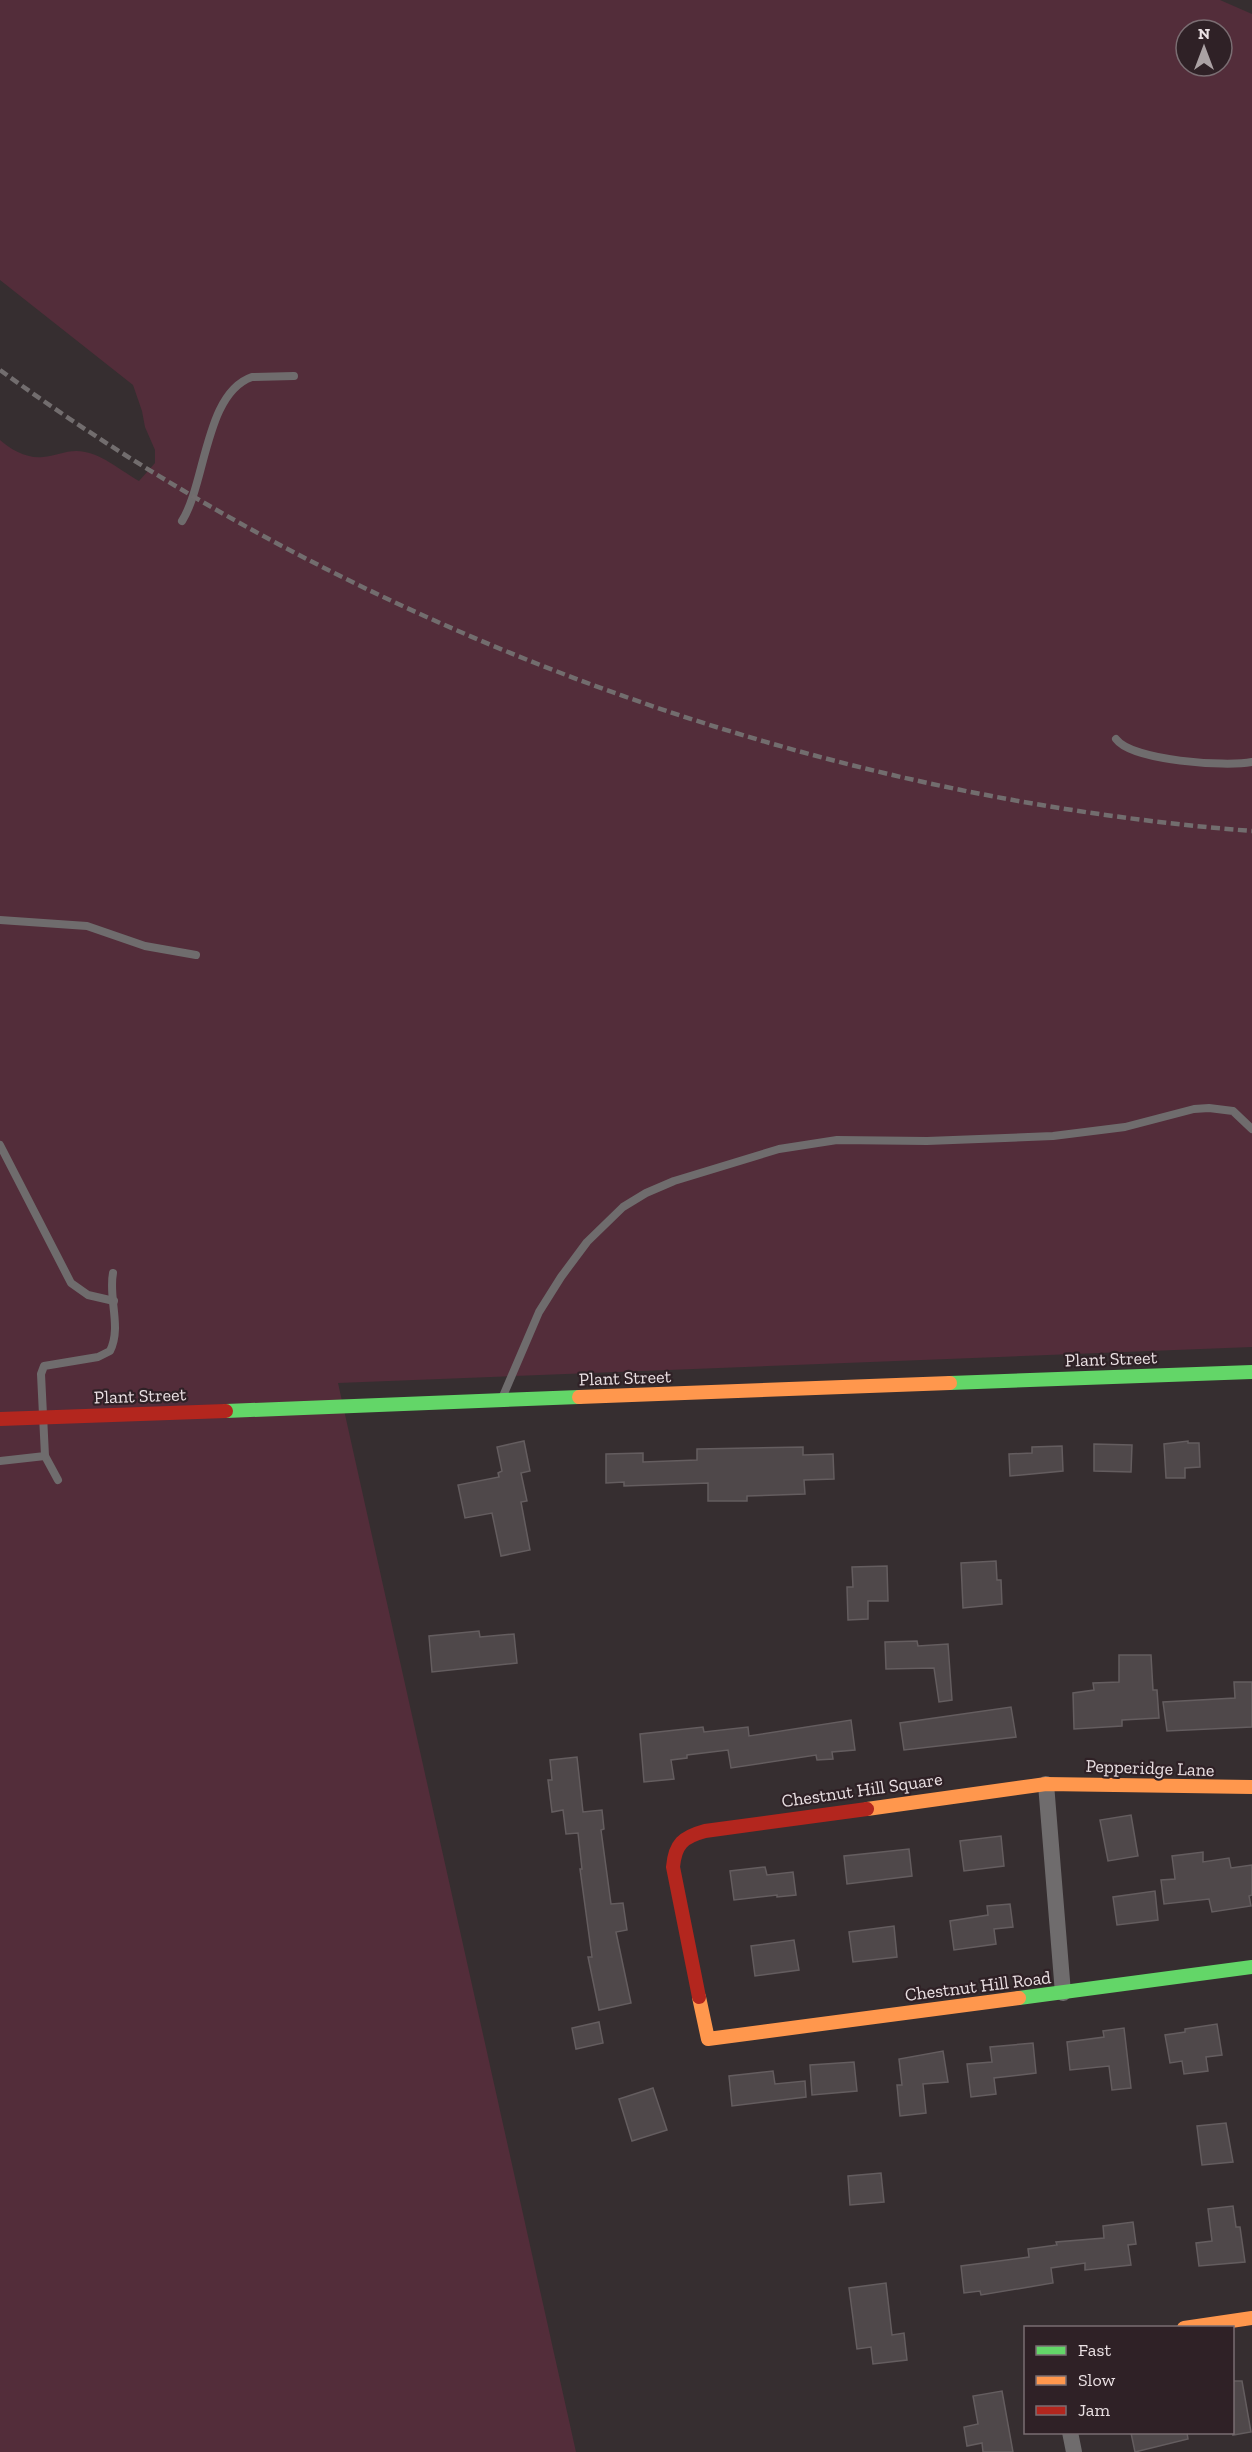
<svg xmlns="http://www.w3.org/2000/svg" width="1252" height="2452" font-family="'Zilla Slab',serif">
	<rect width="100%" height="100%" fill="#362e30"/>
	<path fill="#532d3a" fill-rule="evenodd" d="M 0,0 L 1220,0 L 1252,14 L 1252,1347 L 338,1383 L 576,2452 L 0,2452 L 0,440 C 11,450 28,459 43,457 C 57,456 70,448 85,452 C 103,455 123,472 139,481 L 155,463 L 155,450 L 145,427 L 142,411 L 133,385 L 0,280 ZM 1186,30 L 1222,30 L 1222,66 L 1186,66 Z"/>
	<g fill="#4f484a" stroke="#645d5f" stroke-width="1.5">
		<polygon points="524,1441 530,1471 521,1473 527,1501 521,1502 530,1550 501,1556 492,1513 465,1518 458,1485 499,1477 498,1473 502,1471 497,1447"/>
		<polygon points="1188,1441 1188,1443 1199,1443 1200,1467 1185,1468 1185,1478 1166,1478 1164,1444"/>
		<polygon points="1094,1444 1132,1445 1131,1472 1094,1471"/>
		<polygon points="1062,1446 1063,1471 1010,1476 1009,1454 1032,1453 1032,1447"/>
		<polygon points="803,1447 803,1455 833,1454 834,1479 804,1480 805,1494 747,1496 747,1501 708,1501 708,1483 624,1486 624,1482 606,1483 606,1454 643,1453 643,1462 697,1460 697,1449"/>
		<polygon points="996,1561 997,1580 1001,1580 1002,1604 963,1608 961,1563"/>
		<polygon points="887,1566 888,1601 868,1601 868,1619 848,1620 847,1587 853,1587 852,1567"/>
		<polygon points="479,1631 480,1637 514,1634 517,1663 432,1672 429,1636"/>
		<polygon points="917,1641 918,1646 948,1644 952,1700 939,1702 934,1668 886,1669 885,1642"/>
		<polygon points="1119,1655 1151,1655 1153,1690 1157,1690 1159,1718 1122,1720 1122,1726 1074,1729 1073,1693 1094,1690 1093,1683 1119,1682"/>
		<polygon points="1234,1682 1252,1682 1252,1727 1167,1731 1163,1702 1235,1698"/>
		<polygon points="1011,1707 1016,1737 904,1750 900,1723"/>
		<polygon points="851,1720 855,1750 832,1752 833,1759 817,1760 816,1755 731,1768 728,1750 687,1755 687,1758 671,1760 674,1779 644,1782 640,1734 703,1727 704,1732 748,1727 749,1736"/>
		<polygon points="577,1757 583,1812 602,1810 604,1829 601,1830 611,1904 623,1903 627,1930 616,1932 631,2003 599,2010 588,1957 592,1957 580,1869 582,1869 578,1833 566,1834 563,1810 552,1812 548,1780 552,1780 550,1760"/>
		<polygon points="1131,1815 1138,1856 1108,1861 1100,1820"/>
		<polygon points="1001,1836 1004,1866 964,1871 960,1841"/>
		<polygon points="909,1849 912,1876 847,1884 844,1856"/>
		<polygon points="1203,1852 1203,1862 1229,1858 1231,1868 1252,1865 1252,1895 1249,1896 1251,1906 1212,1912 1209,1899 1164,1904 1161,1880 1175,1879 1172,1856"/>
		<polygon points="765,1867 767,1875 793,1872 796,1895 777,1897 777,1895 734,1900 730,1871"/>
		<polygon points="1155,1891 1158,1920 1117,1925 1113,1897"/>
		<polygon points="1010,1904 1013,1927 994,1929 996,1944 954,1950 950,1921 988,1915 987,1906"/>
		<polygon points="894,1926 897,1957 853,1962 849,1932"/>
		<polygon points="794,1940 799,1970 755,1976 751,1946"/>
		<polygon points="599,2022 603,2043 576,2049 572,2028"/>
		<polygon points="1217,2024 1222,2055 1206,2057 1208,2071 1184,2074 1182,2061 1170,2063 1165,2035 1185,2032 1185,2029"/>
		<polygon points="1124,2028 1131,2088 1112,2090 1109,2066 1070,2070 1067,2042 1104,2037 1103,2031"/>
		<polygon points="1033,2043 1036,2073 994,2078 996,2094 971,2097 967,2064 992,2062 990,2047"/>
		<polygon points="943,2051 948,2082 923,2084 926,2113 900,2116 897,2085 902,2085 899,2059"/>
		<polygon points="854,2062 857,2091 812,2095 810,2065"/>
		<polygon points="773,2071 775,2084 805,2081 806,2097 732,2106 729,2076"/>
		<polygon points="653,2088 667,2130 632,2141 619,2099"/>
		<polygon points="1226,2123 1233,2162 1202,2165 1197,2126"/>
		<polygon points="881,2173 884,2202 850,2205 848,2176"/>
		<polygon points="1233,2206 1236,2227 1240,2227 1245,2262 1199,2266 1196,2243 1212,2241 1208,2209"/>
		<polygon points="1133,2222 1136,2244 1128,2245 1131,2265 1085,2270 1085,2263 1051,2268 1053,2283 981,2295 980,2291 964,2293 961,2266 1029,2257 1028,2249 1057,2245 1056,2242 1104,2238 1103,2226"/>
		<polygon points="886,2283 892,2335 904,2333 907,2360 873,2364 871,2347 857,2349 849,2288"/>
		<polygon points="1233,2381 1242,2381 1251,2432 1233,2435"/>
		<polygon points="1002,2391 1013,2452 983,2452 982,2443 967,2446 964,2427 978,2424 973,2396"/>
		<polygon points="1131,2433 1187,2433 1188,2439 1135,2452"/>
	</g>
	<g fill="none" stroke-linecap="round" stroke-linejoin="round">
		<g stroke="#6f6c6d" stroke-width="8">
			<path d="M 182,521 C 206,483 205,393 252,377 L 294,376"/>
			<path d="M 1116,739 C 1132,761 1226,767 1252,762"/>
			<polyline points="0,920 87,926 145,946 196,955"/>
			<polyline points="0,1145 71,1283 88,1295 114,1301"/>
			<polyline points="503,1396 539,1312 561,1277 587,1242 623,1207 646,1193 674,1181 779,1149 837,1140 927,1141 1053,1136 1125,1127 1194,1109 1209,1108 1233,1111 1252,1129"/>
			<polyline points="45,1456 58,1480"/>
			<path d="M 0,1461 L 45,1456 L 41,1374 L 44,1366 L 98,1357 L 110,1351 C 122,1327 108,1298 113,1273"/>
		</g>
		<g stroke="#6f6c6d" stroke-width="16">
			<polyline points="1046,1784 1063,1993"/>
			<polyline points="1070,2432 1074,2452"/>
		</g>
		<g stroke="#63d668" stroke-width="14">
			<polyline points="950,1383 1252,1372"/>
			<polyline points="226,1411 579,1397"/>
			<polyline points="1019,1998 1252,1967"/>
		</g>
		<g stroke="#ff974d" stroke-width="14">
			<polyline points="579,1397 950,1383"/>
			<polyline points="867,1809 1046,1784 1252,1787"/>
			<polyline points="699,1997 708,2039 1019,1998"/>
			<polyline points="1184,2328 1252,2318"/>
		</g>
		<g stroke="#b3261e" stroke-width="14">
			<polyline points="0,1419 226,1411"/>
			<path d="M 699,1997 L 673,1867 C 675,1844 683,1837 705,1831 L 867,1809"/>
		</g>
		<path stroke="#726d6e" stroke-width="4.5" stroke-dasharray="9 4.5" stroke-linecap="butt" d="M 0,370 C 358,631 810,797 1252,831"/>
	</g>
	<g text-anchor="middle" stroke-width="4.5" stroke-linejoin="round" paint-order="stroke">
		<g font-size="18" fill="#eae0e3" stroke="#2f2126">
			<text transform="translate(1111 1359) rotate(-2)" y="6">Plant Street</text>
			<text transform="translate(625 1378) rotate(-2)" y="6">Plant Street</text>
			<text transform="translate(140 1396) rotate(-2)" y="6">Plant Street</text>
			<text transform="translate(1150 1768) rotate(2)" y="6">Pepperidge Lane</text>
			<text transform="translate(862 1790) rotate(-8)" y="6">Chestnut Hill Square</text>
			<text transform="translate(978 1986) rotate(-7)" y="6">Chestnut Hill Road</text>
		</g>
	</g>
	<rect x="1024" y="2326" width="210" height="108" fill="#2f2126" stroke="#7a6d72" stroke-width="1.5"/>
	<rect x="1036" y="2346" width="30" height="9" fill="#63d668" stroke="#7a6d72" stroke-width="1.5"/>
	<text x="1078" y="2356" font-size="18" fill="#eae0e3">Fast</text>
	<rect x="1036" y="2376" width="30" height="9" fill="#ff974d" stroke="#7a6d72" stroke-width="1.5"/>
	<text x="1078" y="2386" font-size="18" fill="#eae0e3">Slow</text>
	<rect x="1036" y="2406" width="30" height="9" fill="#b3261e" stroke="#7a6d72" stroke-width="1.5"/>
	<text x="1078" y="2416" font-size="18" fill="#eae0e3">Jam</text>
	<g transform="translate(1204 48)"><circle r="28" fill="#2f2126" stroke="#7a6d72" stroke-width="1.5"/>
	<path d="M0-4.5L10 22L0 15L-10 22Z" fill="#aba2a4"/>
	<text y="-9" font-size="16" font-weight="bold" text-anchor="middle" fill="#eae0e3">N</text>
	</g>
</svg>
